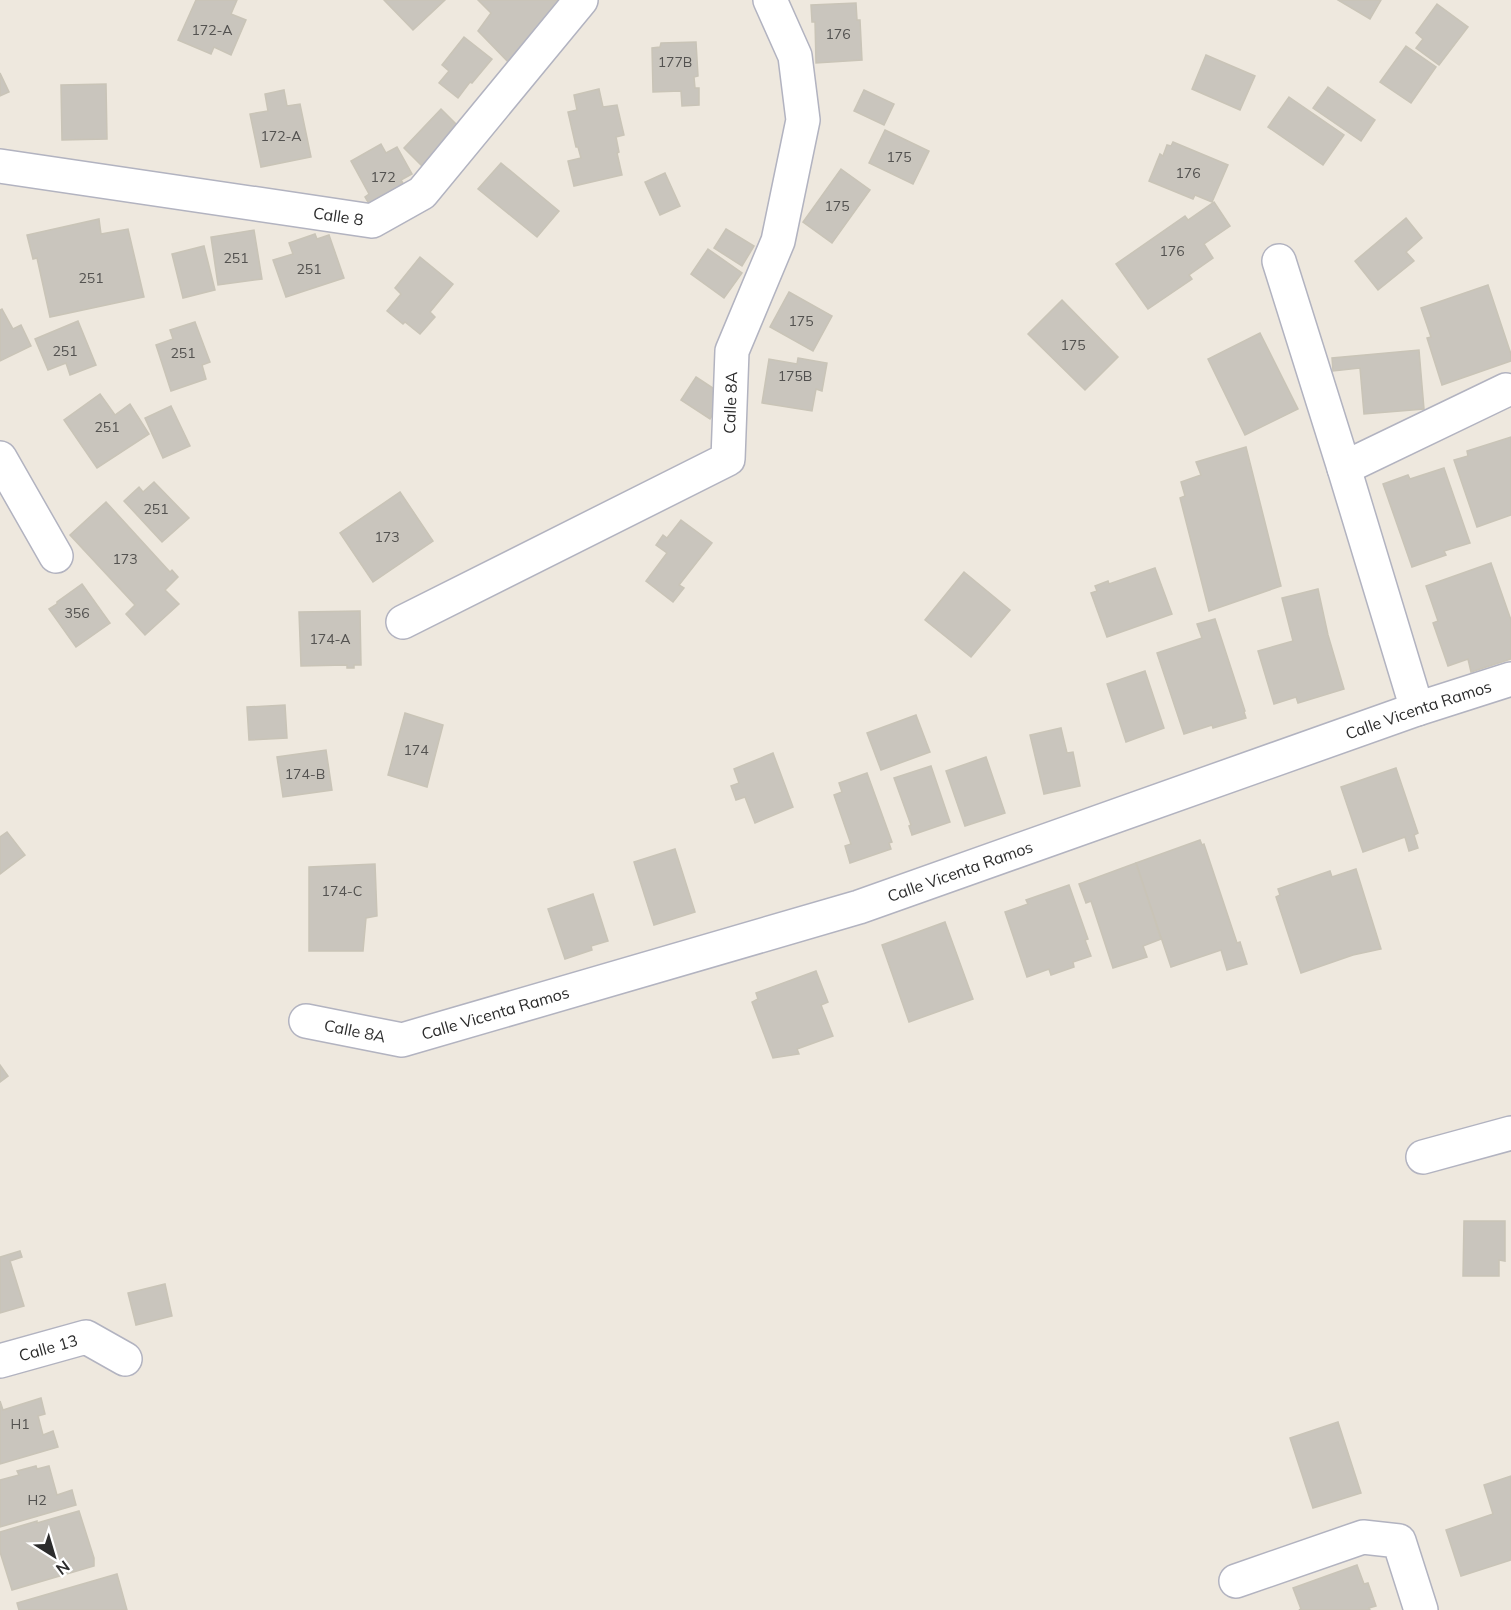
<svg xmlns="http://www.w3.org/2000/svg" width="1511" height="1610" font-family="Mulish,sans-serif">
	<rect width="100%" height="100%" fill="#eee8de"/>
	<g fill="#c9c5bd" stroke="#c9c4b7" stroke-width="1.5">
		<polygon points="196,0 237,0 231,14 246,20 231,55 214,47 211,54 178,40"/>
		<polygon points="384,0 445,0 413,30"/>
		<polygon points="478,0 573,0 516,70 478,31 491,13"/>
		<polygon points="1338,0 1381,0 1370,19"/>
		<polygon points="856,3 857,20 860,20 862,60 816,63 815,22 812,22 811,5"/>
		<polygon points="1437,4 1468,27 1439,65 1416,48 1423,39 1416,33"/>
		<polygon points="464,37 492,59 472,83 470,82 458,98 439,83 449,71 442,65"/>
		<polygon points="696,42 698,76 694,77 695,88 699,88 699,105 682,106 681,91 653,92 652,48 660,47 661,43"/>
		<polygon points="1406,46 1436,67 1411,103 1380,82"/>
		<polygon points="1206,55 1255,76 1240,110 1192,89"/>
		<polygon points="0,73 9,92 0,96"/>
		<polygon points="106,84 107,139 62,140 61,85"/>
		<polygon points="1328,87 1375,120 1361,141 1313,108"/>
		<polygon points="599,89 603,107 617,105 624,135 616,137 619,152 617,153 622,175 574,186 568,161 581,158 578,147 576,147 568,112 577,110 574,95"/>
		<polygon points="284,90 287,106 300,104 311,157 261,167 250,114 268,111 265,94"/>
		<polygon points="864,90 894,104 884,125 854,111"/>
		<polygon points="1289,97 1344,135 1323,165 1268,127"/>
		<polygon points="441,109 465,133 427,171 404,148"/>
		<polygon points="885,130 929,151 913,184 869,163"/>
		<polygon points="1173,142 1228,165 1212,202 1195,195 1193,199 1149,181 1160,154 1163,156 1167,145 1171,146"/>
		<polygon points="381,144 386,153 397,147 412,174 401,180 407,190 372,209 365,197 369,194 351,161"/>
		<polygon points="501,163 559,211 537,237 478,189"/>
		<polygon points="841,169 870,190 832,243 803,222"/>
		<polygon points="665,173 680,206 660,215 645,182"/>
		<polygon points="1214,202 1230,226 1204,244 1213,258 1189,275 1192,279 1148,309 1116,264 1185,216 1188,220"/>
		<polygon points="1406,218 1422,238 1406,252 1414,261 1378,290 1355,261"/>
		<polygon points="99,219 101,234 128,229 144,297 50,317 37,258 33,259 27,235"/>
		<polygon points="726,229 754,246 742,266 714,248"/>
		<polygon points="254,230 262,279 218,285 211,237"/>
		<polygon points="315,234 317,239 329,235 344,278 286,297 273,260 293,254 289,243"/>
		<polygon points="204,246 215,290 183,298 172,254"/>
		<polygon points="708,249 742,273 724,298 691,274"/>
		<polygon points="420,257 453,284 430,312 435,317 420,334 405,322 403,324 387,311 401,294 395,288"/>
		<polygon points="1488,285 1511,354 1511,361 1442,385 1427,338 1431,337 1421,308"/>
		<polygon points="789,292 832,316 813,351 770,327"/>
		<polygon points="1062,300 1118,357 1085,390 1028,334"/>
		<polygon points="2,309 13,329 21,325 31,346 0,361 0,310"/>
		<polygon points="78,321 96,365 70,375 66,363 48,370 35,339"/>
		<polygon points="195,322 210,362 202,365 206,379 171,391 156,345 173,339 170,330"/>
		<polygon points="1260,333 1298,409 1245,435 1208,359"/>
		<polygon points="1419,350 1424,409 1364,414 1360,368 1333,371 1332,358"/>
		<polygon points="798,358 827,363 822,391 816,389 812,411 762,403 769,359 797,364"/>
		<polygon points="696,377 725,396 710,419 681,400"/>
		<polygon points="100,394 115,415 130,404 149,434 97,468 64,420"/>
		<polygon points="171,406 190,446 163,458 145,418"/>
		<polygon points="1511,437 1511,515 1477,527 1454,460 1468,456 1467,451"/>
		<polygon points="1246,447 1281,586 1209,611 1180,498 1185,496 1181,482 1201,475 1196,462"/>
		<polygon points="1444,468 1470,543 1444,551 1446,555 1412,567 1383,484 1408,475 1410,479"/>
		<polygon points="154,482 189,518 162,542 124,501 139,487 143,492"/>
		<polygon points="400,492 433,541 373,582 340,533"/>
		<polygon points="106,502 170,572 172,570 178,577 165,590 179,604 145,635 126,614 135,605 70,535"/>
		<polygon points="681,520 712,543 679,585 684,588 673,602 646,581 667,553 656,545 663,535 667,538"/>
		<polygon points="1491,563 1511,620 1511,659 1471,672 1468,659 1448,666 1433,623 1438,621 1426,586"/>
		<polygon points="1155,568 1172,614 1107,637 1091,593 1097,591 1095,586 1108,581 1109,584"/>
		<polygon points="964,572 1010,610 971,657 925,620"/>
		<polygon points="82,584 110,623 76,647 49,609 57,604 57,602"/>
		<polygon points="1318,589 1328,635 1344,689 1298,703 1296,697 1274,704 1258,651 1293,641 1282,598"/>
		<polygon points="360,611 361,665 354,665 354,668 347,668 347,665 301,666 299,612"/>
		<polygon points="1215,619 1245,711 1244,712 1246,718 1213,728 1212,725 1184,734 1157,653 1202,638 1197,624"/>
		<polygon points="1145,671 1164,728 1126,742 1107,684"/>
		<polygon points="285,705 287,738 249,740 247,707"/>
		<polygon points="405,713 443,725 427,787 388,775"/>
		<polygon points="916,715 930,752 881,770 867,733"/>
		<polygon points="1061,728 1067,753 1073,752 1080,786 1044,794 1030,735"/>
		<polygon points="326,750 332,790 283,797 277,757"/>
		<polygon points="773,753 793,807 755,823 745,797 736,800 731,786 739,783 734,769"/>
		<polygon points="986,757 1005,813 965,826 946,771"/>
		<polygon points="931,766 950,822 912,835 909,826 911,825 894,778"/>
		<polygon points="1396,768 1418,833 1414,835 1418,848 1409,851 1405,837 1363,852 1341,787"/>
		<polygon points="867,773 892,842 889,843 891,849 850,863 845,846 851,844 834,795 842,792 839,783"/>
		<polygon points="7,832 25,855 0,874 0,837"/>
		<polygon points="1200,840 1202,845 1204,844 1237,943 1240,942 1247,964 1227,970 1221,950 1171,967 1136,863"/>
		<polygon points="675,849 695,912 654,925 634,862"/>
		<polygon points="1136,863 1161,939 1143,946 1147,957 1113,968 1091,901 1086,903 1079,884"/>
		<polygon points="375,864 377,916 366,918 363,951 309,951 309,867"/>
		<polygon points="1356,869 1381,949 1353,955 1301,973 1276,897 1280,895 1278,889 1330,871 1332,877"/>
		<polygon points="1069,885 1088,939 1085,940 1091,956 1073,962 1074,967 1051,975 1049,969 1027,977 1005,912 1028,904 1026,900"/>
		<polygon points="593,894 608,941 591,946 592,950 565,959 548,909"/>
		<polygon points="945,922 973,999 909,1022 882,945"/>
		<polygon points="816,971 828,1002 821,1005 833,1036 797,1049 799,1054 773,1058 752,1002 758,999 756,993"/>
		<polygon points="0,1065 8,1076 0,1082"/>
		<polygon points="1464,1221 1505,1221 1505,1261 1499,1260 1499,1276 1463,1276"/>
		<polygon points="20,1251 22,1257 10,1261 24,1306 0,1313 0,1257"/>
		<polygon points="165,1284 172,1316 136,1325 128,1293"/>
		<polygon points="41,1398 45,1414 38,1416 43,1435 53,1431 58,1447 0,1464 0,1401 3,1410"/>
		<polygon points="1338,1422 1361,1493 1313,1508 1290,1438"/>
		<polygon points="36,1466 37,1469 49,1466 57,1495 72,1490 76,1505 0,1527 0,1480 19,1475 17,1471"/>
		<polygon points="1511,1476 1511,1560 1461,1576 1446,1530 1493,1514 1484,1485"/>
		<polygon points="79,1511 94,1558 94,1566 12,1590 0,1552 0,1532 37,1521 37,1523"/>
		<polygon points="1357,1565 1364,1584 1368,1583 1376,1606 1369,1608 1370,1610 1299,1610 1301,1609 1293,1588"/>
		<polygon points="117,1574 127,1610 19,1610 17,1603"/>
	</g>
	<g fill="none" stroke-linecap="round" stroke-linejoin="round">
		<g stroke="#b2b3c0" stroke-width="36">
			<g id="minor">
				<path id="s1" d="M 0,166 L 372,221 L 422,193 L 581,0"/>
				<polyline points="1279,261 1344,468 1417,709"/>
				<polyline points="0,458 56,556"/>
				<polyline points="1344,468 1506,390"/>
				<path id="s2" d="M 403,622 L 728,459 L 732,351 L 778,241 L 803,120 L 795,56 L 770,0"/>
				<path id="s3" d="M 306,1021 L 402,1040 L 859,907 L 1417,709 L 1511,679"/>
				<polyline points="1423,1157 1511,1133"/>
				<path id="s4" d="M 0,1361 L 86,1337 L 125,1359"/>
				<polyline points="1236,1581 1363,1537 1399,1541 1421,1610"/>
			</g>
		</g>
		<use href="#minor" stroke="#fff" stroke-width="33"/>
	</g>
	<g text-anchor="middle" stroke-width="4.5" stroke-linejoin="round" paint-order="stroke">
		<g font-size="14" fill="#535250">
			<text x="212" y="35">172-A</text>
			<text x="838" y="39">176</text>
			<text x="675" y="67">177B</text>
			<text x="281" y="141">172-A</text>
			<text x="899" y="162">175</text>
			<text x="1188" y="178">176</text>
			<text x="383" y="182">172</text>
			<text x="837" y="211">175</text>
			<text x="1172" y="256">176</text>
			<text x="236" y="263">251</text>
			<text x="309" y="274">251</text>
			<text x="91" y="283">251</text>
			<text x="801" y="326">175</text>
			<text x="1073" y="350">175</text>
			<text x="65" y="356">251</text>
			<text x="183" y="358">251</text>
			<text x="795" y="381">175B</text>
			<text x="107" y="432">251</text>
			<text x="156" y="514">251</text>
			<text x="387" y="542">173</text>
			<text x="125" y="564">173</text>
			<text x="77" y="618">356</text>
			<text x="330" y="644">174-A</text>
			<text x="416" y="755">174</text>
			<text x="305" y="779">174-B</text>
			<text x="342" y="896">174-C</text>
			<text x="20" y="1429">H1</text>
			<text x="37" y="1505">H2</text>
		</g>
		<g font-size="16" fill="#2c2c2c" stroke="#fff">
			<text dy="6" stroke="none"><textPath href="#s1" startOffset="342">Calle 8</textPath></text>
			<text dy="6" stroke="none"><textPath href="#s2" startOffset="420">Calle 8A</textPath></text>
			<text dy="6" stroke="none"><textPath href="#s3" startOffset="1167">Calle Vicenta Ramos</textPath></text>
			<text dy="6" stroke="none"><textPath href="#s3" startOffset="681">Calle Vicenta Ramos</textPath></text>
			<text dy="6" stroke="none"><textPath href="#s3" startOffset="195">Calle Vicenta Ramos</textPath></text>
			<text dy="6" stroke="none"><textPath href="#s3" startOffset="50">Calle 8A</textPath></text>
			<text dy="6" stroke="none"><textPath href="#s4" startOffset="50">Calle 13</textPath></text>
		</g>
	</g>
	<g transform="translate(54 1556) rotate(143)" stroke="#ffffff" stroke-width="4.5" paint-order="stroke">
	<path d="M0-4.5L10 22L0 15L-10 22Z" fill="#2c2c2c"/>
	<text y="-9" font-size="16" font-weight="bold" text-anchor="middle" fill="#2c2c2c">N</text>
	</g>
</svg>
